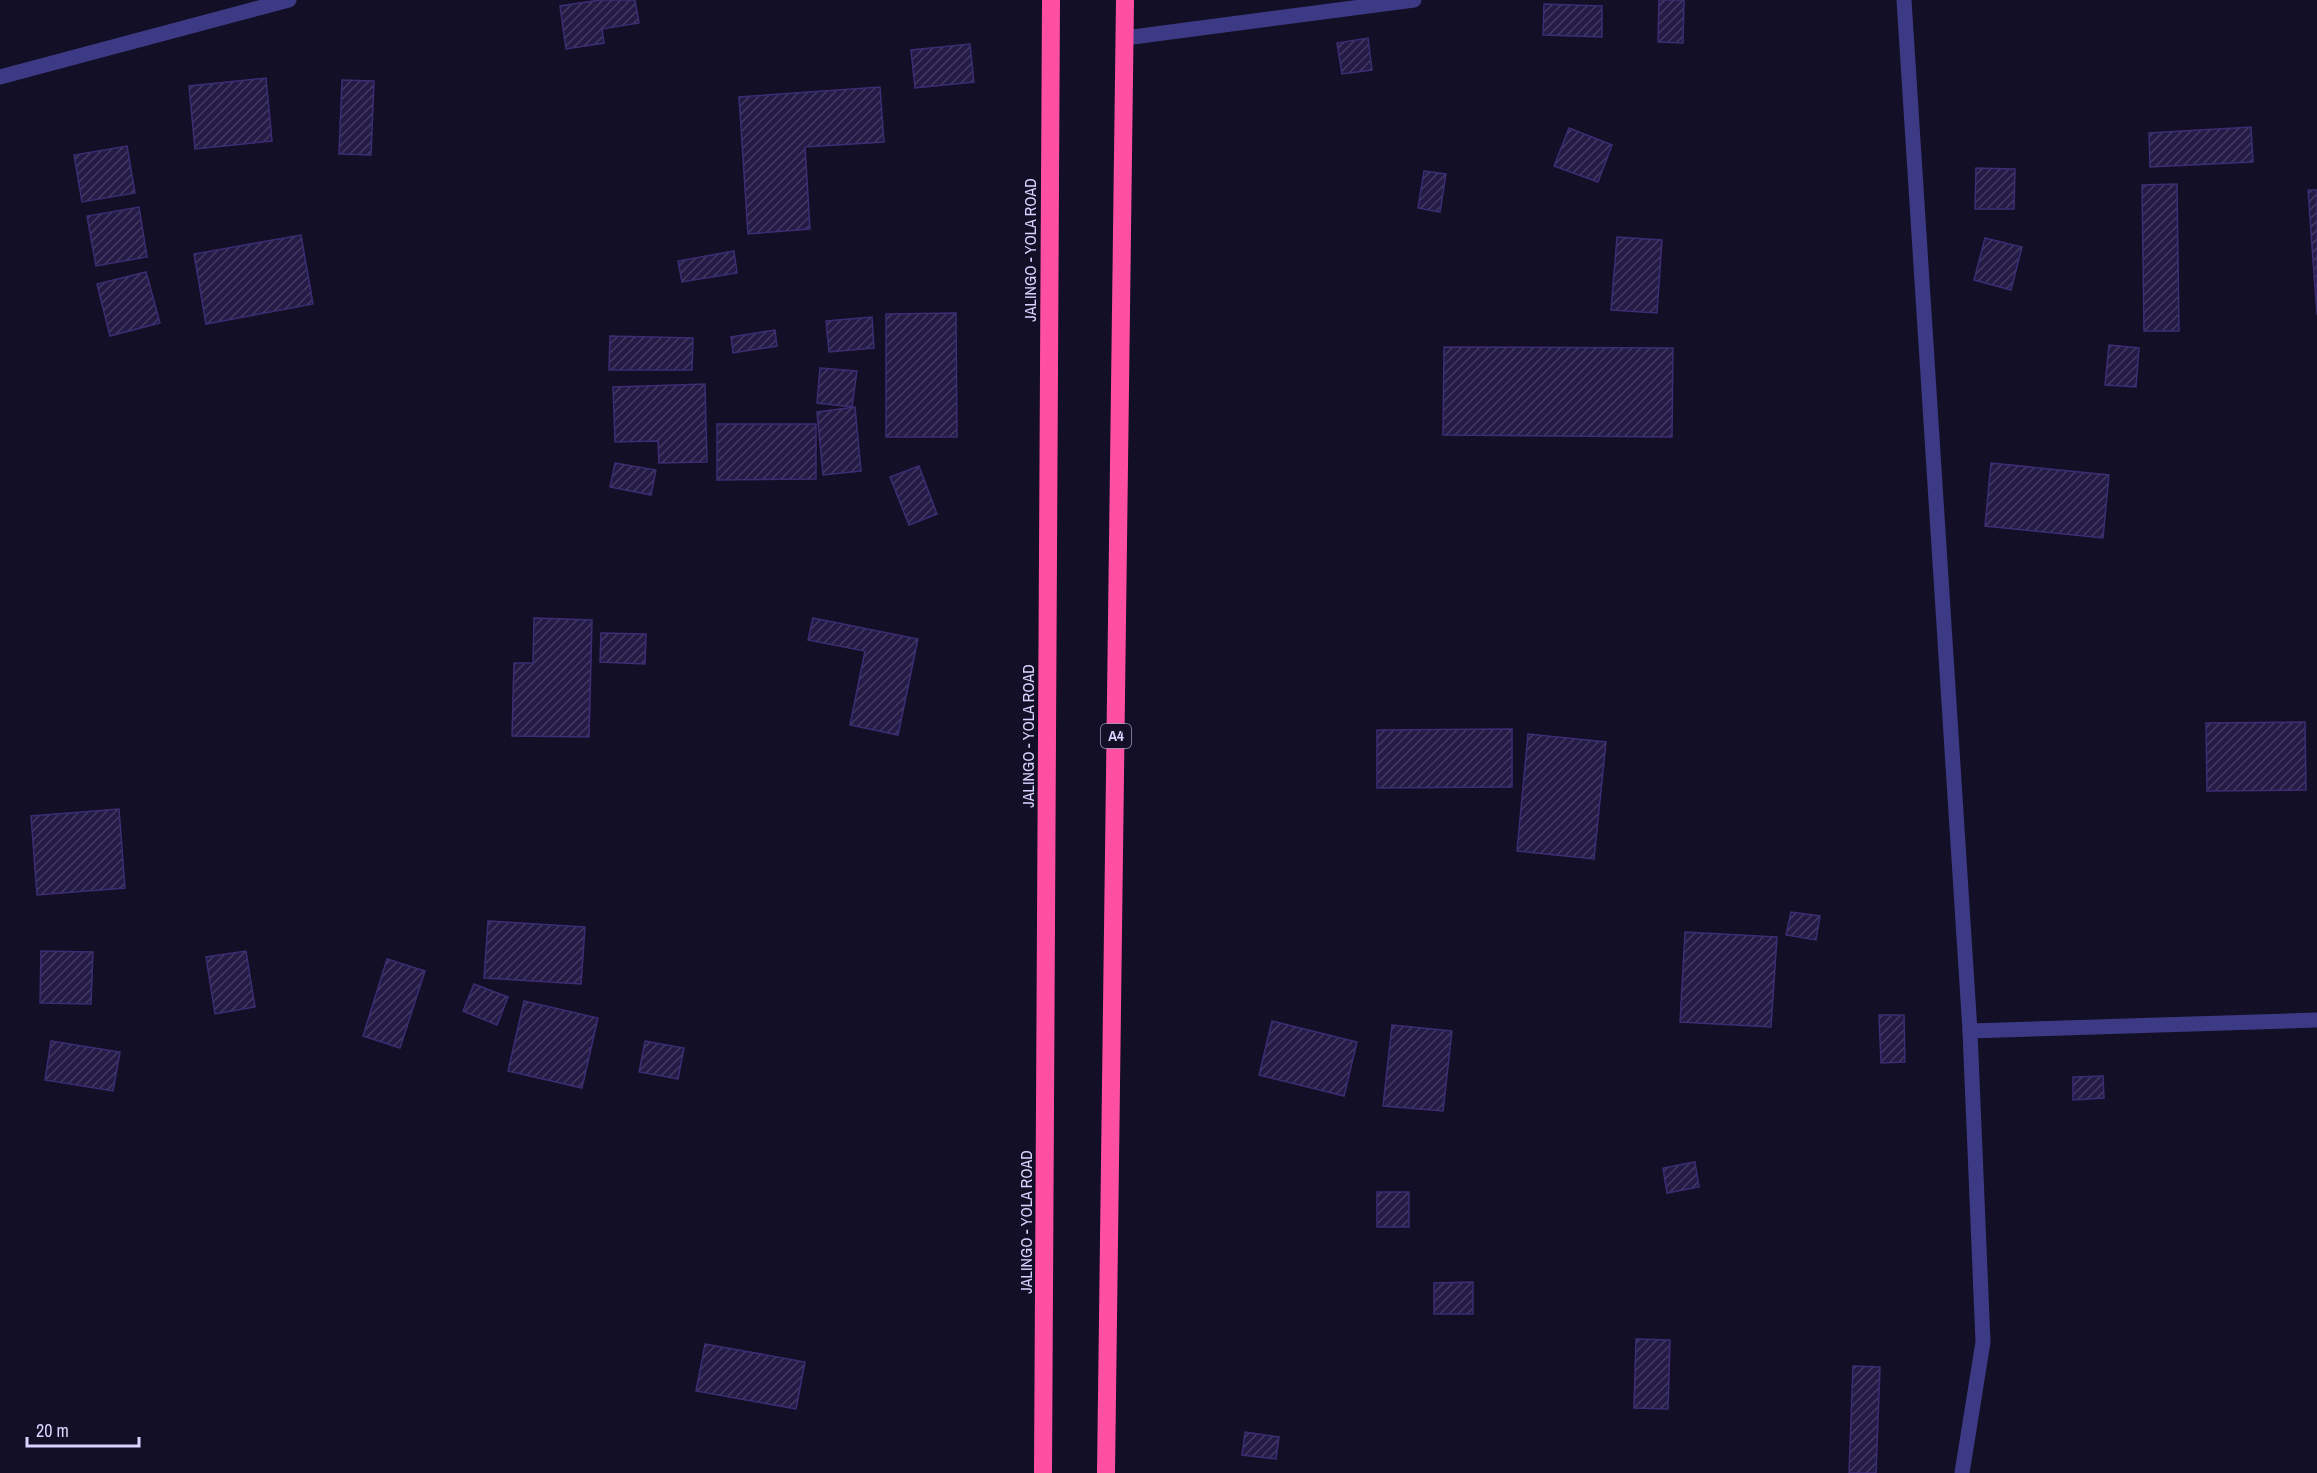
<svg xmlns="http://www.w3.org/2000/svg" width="2317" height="1473" font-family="'Archivo Narrow',sans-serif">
	<defs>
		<pattern id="building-hatch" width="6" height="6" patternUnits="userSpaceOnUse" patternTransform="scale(1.5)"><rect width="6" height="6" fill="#241b47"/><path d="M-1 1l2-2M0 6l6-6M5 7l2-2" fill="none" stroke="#433b63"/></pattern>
	</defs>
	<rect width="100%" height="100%" fill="#130f26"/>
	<g fill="url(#building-hatch)" stroke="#3b2d73" stroke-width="1.5">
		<polygon points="600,0 635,0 639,23 602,29 604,43 566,49 560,6"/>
		<polygon points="1659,0 1684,0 1683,43 1658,42"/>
		<polygon points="1544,4 1602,6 1602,37 1543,35"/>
		<polygon points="1368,38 1372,70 1342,74 1337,43"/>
		<polygon points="970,44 974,82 915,88 911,50"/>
		<polygon points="266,78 272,141 195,149 189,86"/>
		<polygon points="342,80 374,81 371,155 339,154"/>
		<polygon points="880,87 884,142 805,147 810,229 748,234 739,97"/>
		<polygon points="2251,127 2253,162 2150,167 2149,133"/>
		<polygon points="1569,128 1612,145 1598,182 1554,166"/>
		<polygon points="127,146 135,193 82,202 74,155"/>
		<polygon points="1976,168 2015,169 2014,209 1975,209"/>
		<polygon points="1424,171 1446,174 1440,212 1418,208"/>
		<polygon points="2177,184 2179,331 2144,331 2142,185"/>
		<polygon points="2308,190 2317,190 2317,315"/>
		<polygon points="139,207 147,257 96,266 87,216"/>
		<polygon points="301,235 313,304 206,324 194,254"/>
		<polygon points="1617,237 1662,240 1657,313 1611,310"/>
		<polygon points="1985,238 2022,247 2011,290 1974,280"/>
		<polygon points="734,251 737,273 682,282 678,261"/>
		<polygon points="146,272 160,323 110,336 97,284"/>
		<polygon points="956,313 957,437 886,437 886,314"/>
		<polygon points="872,317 874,348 829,352 826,321"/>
		<polygon points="775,330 777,346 733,353 731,337"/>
		<polygon points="610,336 693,338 692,370 609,370"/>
		<polygon points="2109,345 2139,348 2136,387 2105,385"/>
		<polygon points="1444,347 1673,348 1672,437 1443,435"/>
		<polygon points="820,368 857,371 852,407 817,403"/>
		<polygon points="705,384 707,462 659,463 658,441 615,442 613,387"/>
		<polygon points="855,407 861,471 823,475 817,412"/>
		<polygon points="717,424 816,424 816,479 717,480"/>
		<polygon points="615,463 656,470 651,495 610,487"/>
		<polygon points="1991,463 2109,475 2103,538 1985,526"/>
		<polygon points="919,466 937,514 909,525 890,477"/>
		<polygon points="534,618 592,620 589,737 512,736 514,663 533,663"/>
		<polygon points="813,618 918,639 898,735 850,725 865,651 808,640"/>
		<polygon points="601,633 646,634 645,664 600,662"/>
		<polygon points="2305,722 2306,790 2207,791 2206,723"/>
		<polygon points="1512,729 1512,787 1377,788 1377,730"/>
		<polygon points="1528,734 1606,742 1594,859 1517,851"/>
		<polygon points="119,809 125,888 37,895 31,816"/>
		<polygon points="1791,912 1820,916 1816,940 1786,935"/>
		<polygon points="488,921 585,927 581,984 484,978"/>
		<polygon points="1685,932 1777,937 1771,1027 1680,1022"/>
		<polygon points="41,951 93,952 91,1004 40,1003"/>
		<polygon points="246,951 255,1007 215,1014 206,957"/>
		<polygon points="387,959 425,971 400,1048 363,1036"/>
		<polygon points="474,984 508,997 497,1025 463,1011"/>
		<polygon points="524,1001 598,1018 582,1088 508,1071"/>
		<polygon points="1879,1015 1904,1015 1905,1062 1881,1063"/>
		<polygon points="1272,1021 1357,1042 1344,1096 1259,1075"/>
		<polygon points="1392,1025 1452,1031 1443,1111 1383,1106"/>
		<polygon points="51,1041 120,1052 113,1091 45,1080"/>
		<polygon points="645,1041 684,1048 678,1079 639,1072"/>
		<polygon points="2103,1076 2104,1098 2073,1100 2073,1077"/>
		<polygon points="1695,1162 1699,1187 1667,1193 1663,1168"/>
		<rect x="1377" y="1192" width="32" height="35"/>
		<polygon points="1473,1282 1473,1314 1434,1314 1434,1283"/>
		<polygon points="1636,1339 1670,1340 1668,1409 1634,1408"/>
		<polygon points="705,1344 805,1362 796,1409 696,1391"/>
		<polygon points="1853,1366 1880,1367 1876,1473 1849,1473"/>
		<polygon points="1245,1432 1279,1437 1276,1459 1242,1455"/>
	</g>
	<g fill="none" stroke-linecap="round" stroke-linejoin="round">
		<g stroke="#3d3a85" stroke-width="15">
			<polyline points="1904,0 1970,1031 1983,1342 1962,1473"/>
			<polyline points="1125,38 1414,0"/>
			<polyline points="0,77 289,0"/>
			<polyline points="1970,1031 2317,1020"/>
		</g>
		<g stroke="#ff4fa3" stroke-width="18">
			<polyline points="1043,1473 1051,0"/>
			<polyline points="1106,1473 1125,0"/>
		</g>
	</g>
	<g text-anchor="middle" stroke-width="4.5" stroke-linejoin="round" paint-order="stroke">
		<rect fill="#130f26" stroke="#9e99be" stroke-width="1.5" x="1101" y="724" width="30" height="24" rx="4.5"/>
		<g font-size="15" font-weight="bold" fill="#d9d4ff">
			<text x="1116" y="741">A4</text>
		</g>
		<g font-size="16" fill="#d9d4ff" stroke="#130f26">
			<text transform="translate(1030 250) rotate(-90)" y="6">JALINGO - YOLA ROAD</text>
			<text transform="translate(1028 736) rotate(-90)" y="6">JALINGO - YOLA ROAD</text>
			<text transform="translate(1026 1222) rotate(-90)" y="6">JALINGO - YOLA ROAD</text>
		</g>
	</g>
	<path d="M27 1437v9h112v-9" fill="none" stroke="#d9d4ff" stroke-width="3"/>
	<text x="36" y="1437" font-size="18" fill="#d9d4ff" stroke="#130f26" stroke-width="4.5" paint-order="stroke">20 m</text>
</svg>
